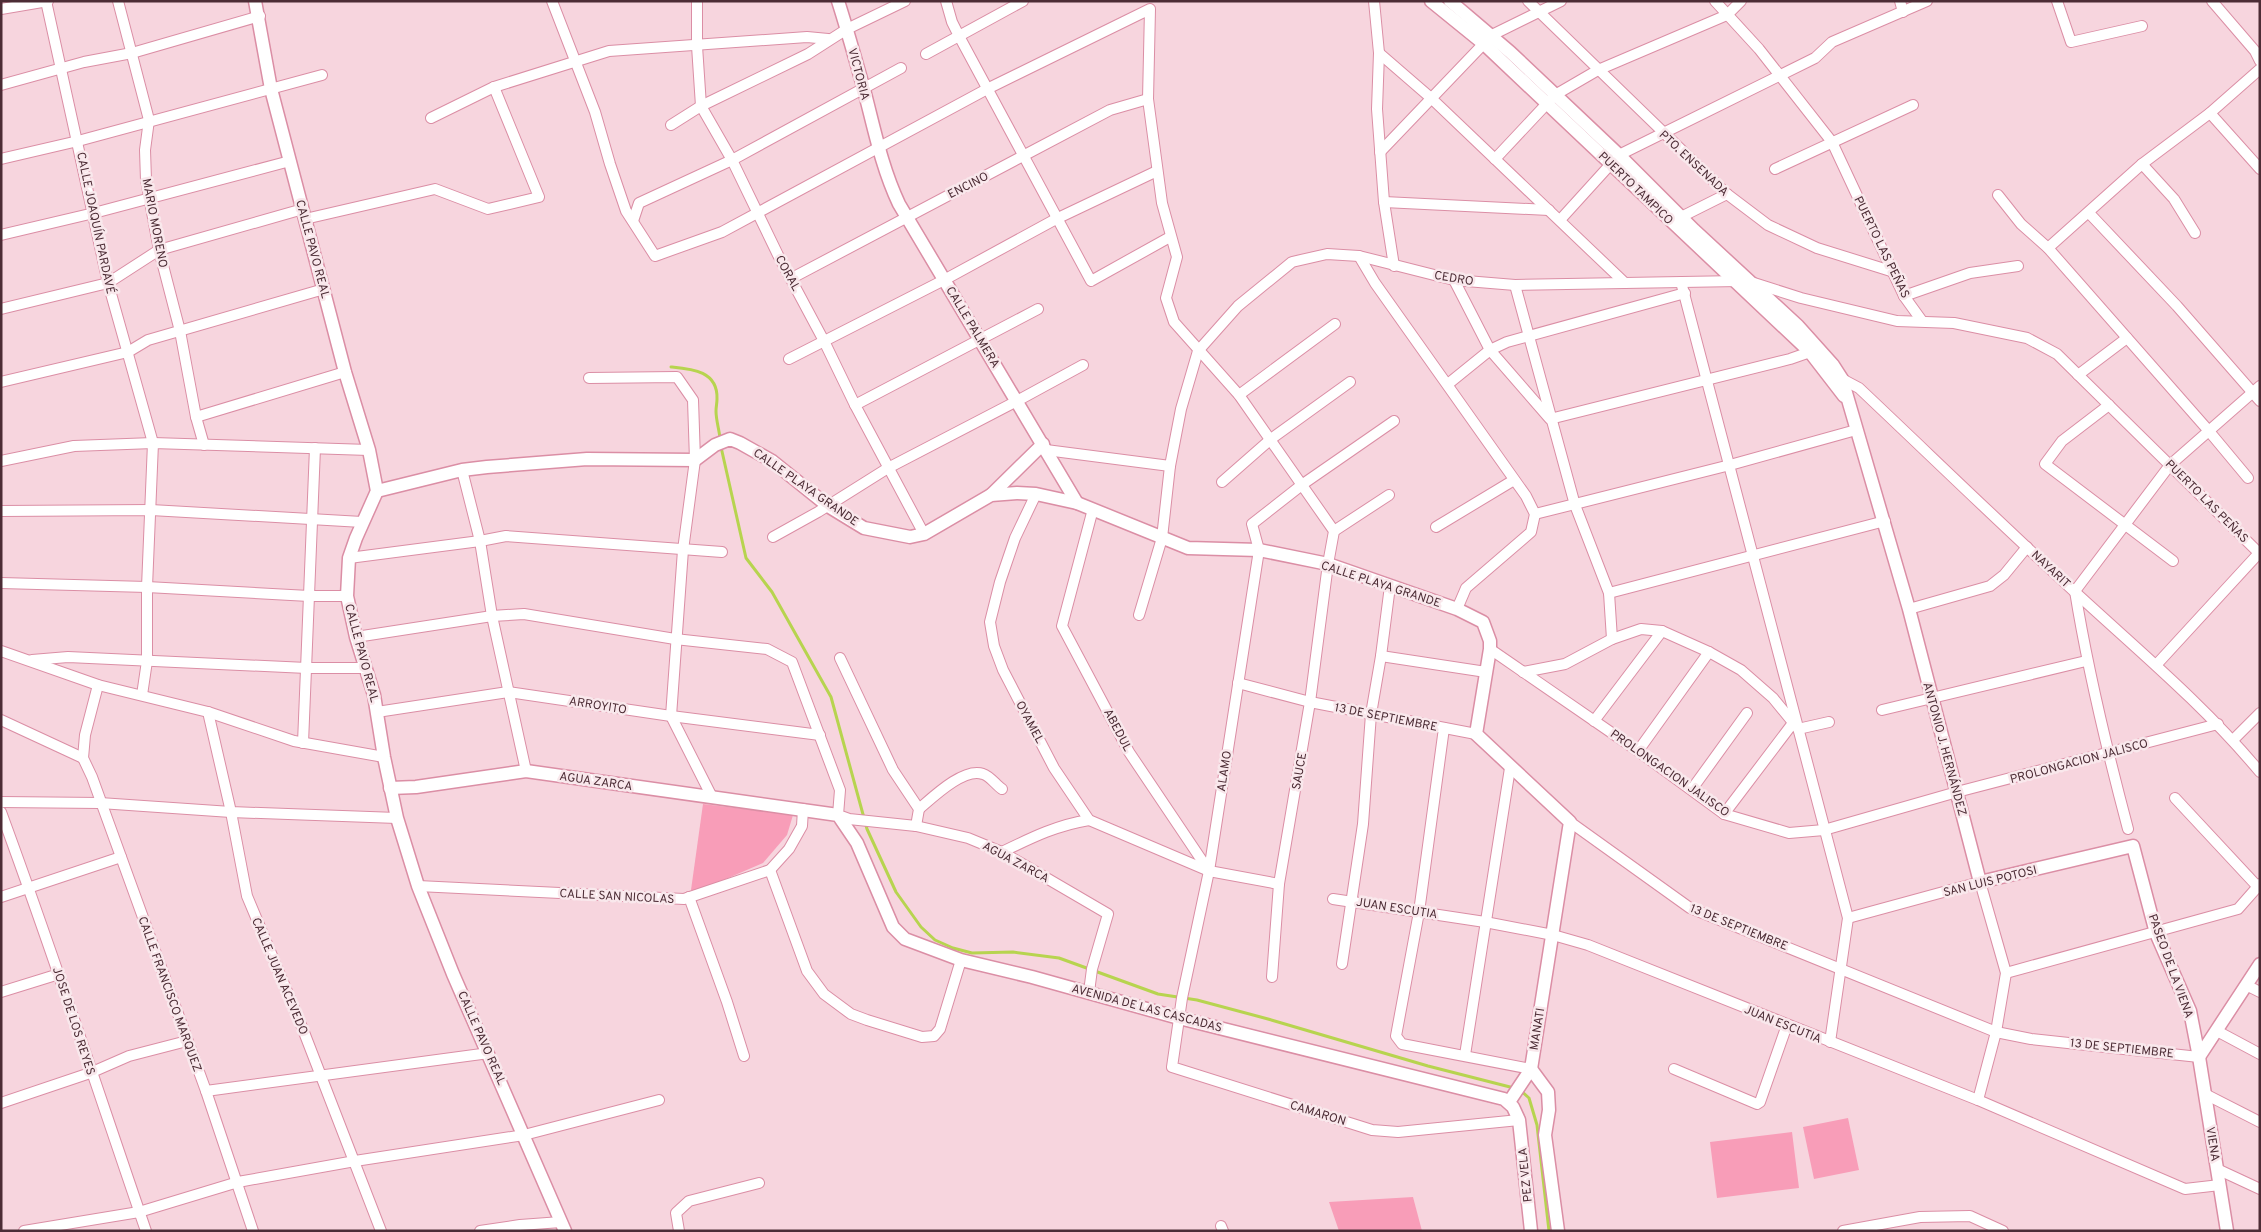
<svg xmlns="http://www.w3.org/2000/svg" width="2261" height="1232" font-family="Overpass,sans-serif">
	<rect width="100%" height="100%" fill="#f7d5de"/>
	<g fill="#f89db8">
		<polygon points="703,804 793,815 787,835 763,863 698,891 691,890"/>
		<polygon points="1848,1118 1859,1170 1814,1179 1803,1127"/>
		<polygon points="1792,1132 1799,1188 1717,1198 1710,1142"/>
		<polygon points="1413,1197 1422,1231 1339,1231 1329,1202"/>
	</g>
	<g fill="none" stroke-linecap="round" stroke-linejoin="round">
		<g stroke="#b7d44f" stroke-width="3">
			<path d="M 671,367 C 692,369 718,371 717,399 C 717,403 716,407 716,411 C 716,420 719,429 720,438"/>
			<polyline points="721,447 746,558 772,592 831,697 867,829 896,892 921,927 935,940 953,948 972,953 1013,952 1059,958 1158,994 1197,1000 1268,1019 1428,1066 1514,1088"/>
			<polyline points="1520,1090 1529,1098 1537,1125 1549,1231"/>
		</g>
		<g stroke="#db8ea5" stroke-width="12">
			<g id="minor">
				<polyline points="46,1 108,283 153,443 147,587 147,661 142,695"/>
				<polyline points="118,1 149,120 145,150 146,180 159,250 180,331 196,417 204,445"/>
				<polyline points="552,1 595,112 610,164 626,211 655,256 722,232 989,88 1150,9 1148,99 1162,203 1177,257 1166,298 1174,322 1239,395 1334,531 1328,564 1310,702 1279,884 1272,977"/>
				<polyline points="697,1 697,46 701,106 732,160 778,255 824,341 855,405 924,534"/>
				<polyline points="946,1 952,22 959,36 1091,281 1170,237"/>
				<polyline points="1374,1 1379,53 1377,109 1384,202 1394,266"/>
				<polyline points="1528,1 1727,194 1768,225 1817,248 1894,272"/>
				<polyline points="1715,1 1759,49 1832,142 1904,296 1922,321"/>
				<polyline points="1900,1 1903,12"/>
				<polyline points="2057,1 2071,42 2142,26"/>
				<polyline points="2212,1 2255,51 2260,61"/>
				<polyline points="1,9 48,1"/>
				<polyline points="1379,53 1431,98 1625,283"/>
				<polyline points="926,54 1023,1"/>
				<polyline points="1,85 84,62 132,53 260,16"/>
				<polyline points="2210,113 2260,169"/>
				<polyline points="431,118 494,87 609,51 807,37 828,39"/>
				<polyline points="671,125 701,106 808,54 847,29 905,1"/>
				<polyline points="1380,152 1492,35 1561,1"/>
				<polyline points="1,159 78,141 322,75"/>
				<polyline points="1495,159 1555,95 1598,70 1727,15 1741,1"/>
				<polyline points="2142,164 2174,199 2195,233"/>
				<polyline points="1775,169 1913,105"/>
				<polyline points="1998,195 2021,224 2048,248 2208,430 2248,478"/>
				<polyline points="1384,202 1549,210"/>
				<polyline points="2089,213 2177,306 2260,401"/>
				<polyline points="1681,217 1727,194"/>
				<polyline points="305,219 435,189 488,209 539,197 494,87"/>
				<polyline points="1560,220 1619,155 1815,58 1832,42 1927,1"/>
				<polyline points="633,221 639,203 732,160 901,68"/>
				<polyline points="1,235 94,213 290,161"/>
				<polyline points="2048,248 2142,164 2210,113 2260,69"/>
				<polyline points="1359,256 1375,283 1526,496 1535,514 1531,532 1466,588 1457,609"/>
				<polyline points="792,278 1110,110 1148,99"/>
				<polyline points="1454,280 1490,350 1550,419 1790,359 1810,352"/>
				<polyline points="1681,282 1848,918 1830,1042"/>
				<polyline points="1754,283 1801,298 1897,321 1954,323 2027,338 2057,354 2260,554"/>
				<polyline points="1515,285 1575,505 1609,593 1612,639"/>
				<polyline points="1904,296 1970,273 2018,266"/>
				<polyline points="1,309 108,283 159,250 303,209"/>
				<polyline points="789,359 944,280 1056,219 1157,171"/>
				<polyline points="2078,375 2127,338"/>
				<polyline points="589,378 677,377 693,400 695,460 683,550 671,716 712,797"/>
				<path d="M 1837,381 L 1842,379 L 1859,388 C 1931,456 2003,526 2076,593 C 2140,652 2203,704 2260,772"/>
				<polyline points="1,382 128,352 148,340 324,289"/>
				<polyline points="1448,384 1490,350 1507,342 1685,293"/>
				<polyline points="1239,395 1335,324"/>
				<polyline points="855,405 1038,309"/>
				<polyline points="2109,405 2062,441 2045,464 2173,561"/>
				<polyline points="196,417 345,372"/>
				<polyline points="1394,421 1303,484 1252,524 1259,550 1209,871 1182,998 1172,1067 1372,1130 1398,1132 1519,1120"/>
				<polyline points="1046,450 1170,466"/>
				<polyline points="1,461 74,446 153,443 369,450"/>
				<polyline points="462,470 480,541 492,616 526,771"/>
				<polyline points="1222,482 1271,439 1350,382"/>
				<polyline points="1036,494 1015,538 1000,582 990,622 994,646 1003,670 1054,768 1089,820 1209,871 1279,884"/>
				<polyline points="1093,509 1062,626 1129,752 1209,871"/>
				<polyline points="1,511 151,510 362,522"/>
				<polyline points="1535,514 1730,465 1856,430"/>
				<polyline points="1436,527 1514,480"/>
				<polyline points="1334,531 1389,495"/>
				<polyline points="773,537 818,512 888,468 1017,401 1083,365"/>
				<polyline points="349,558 480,541 506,536 722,552"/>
				<polyline points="1,583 147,587 309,596 347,596"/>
				<polyline points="1609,593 1885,521"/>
				<polyline points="1909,609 1990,586 2004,575 2027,547"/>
				<polyline points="1139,615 1162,538 1170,466 1181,409 1198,351 1238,306 1292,262 1327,254 1359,256 1454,280 1515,285 1739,281"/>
				<polyline points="356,637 492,616 524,614 675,639 767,649 792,662 840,790 838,815 849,819 916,826 968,838 1002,852 1108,914 1092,969 1089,992"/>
				<polyline points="1490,649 1638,751 1724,814 1789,833 1824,830 1957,792 2218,724"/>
				<polyline points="1,651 98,685 208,712 294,741 384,757"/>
				<polyline points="1381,656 1486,672"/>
				<polyline points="840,658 893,770 919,809 916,826"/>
				<polyline points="32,660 68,657 307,668 366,668"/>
				<polyline points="2157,664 2260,552"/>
				<polyline points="1523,672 1565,664 1612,639 1641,629 1662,631 1709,652 1741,670 1773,698 1796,726"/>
				<polyline points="1238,683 1310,702 1476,734"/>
				<polyline points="98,685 85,735 83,758 92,777 206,1091 253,1231"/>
				<polyline points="1882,710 2086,661"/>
				<polyline points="208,712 231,812 247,896 302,1027 381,1231"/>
				<polyline points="377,712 508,692 671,716 820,735"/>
				<polyline points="1,720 83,758"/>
				<polyline points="1594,721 1662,631"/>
				<polyline points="1444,728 1419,912 1396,1036 1402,1044 1531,1069"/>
				<polyline points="1798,729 1829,722"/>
				<polyline points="2233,740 2260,713"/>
				<polyline points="303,743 315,448"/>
				<polyline points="1638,751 1709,652"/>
				<polyline points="1692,789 1747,713"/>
				<polyline points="2175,798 2258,887"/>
				<polyline points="1,802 100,803 231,812 397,818"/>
				<path d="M 919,809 C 933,797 964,767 983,774 C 990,776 996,785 1002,789"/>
				<path d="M 1,812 C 52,950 98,1091 146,1231"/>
				<polyline points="1724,814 1793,723"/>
				<polyline points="1570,822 1690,908 1996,1032 2031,1039 2199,1057"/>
				<path d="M 2128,829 C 2107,750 2088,672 2075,591 L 2170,465 L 2260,386"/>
				<path d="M 1002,852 C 1031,838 1057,825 1089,820"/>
				<polyline points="770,870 807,971 824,994 851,1014 867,1020 922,1037 934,1036 940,1029 961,960"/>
				<polyline points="418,886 684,899 770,870 789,849 802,826 803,809"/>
				<polyline points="1,897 121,857"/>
				<polyline points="689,897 727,1002 744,1056"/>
				<polyline points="1333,899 1485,922 1553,935 1588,945 1978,1100 2185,1189 2220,1185"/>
				<polyline points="1848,918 1980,882 2006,973 1996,1032 1978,1100"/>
				<polyline points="1342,964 1363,824 1371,714 1381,656 1390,586"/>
				<polyline points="2006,973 2238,909 2260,884"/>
				<polyline points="2246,985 2260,992"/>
				<polyline points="1,992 59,974"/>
				<polyline points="2217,1031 2260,1054"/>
				<polyline points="1465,1055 1510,768"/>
				<polyline points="1674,1069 1757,1104 1760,1102 1787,1025"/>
				<polyline points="206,1091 489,1053"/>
				<polyline points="2205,1094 2260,1122"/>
				<polyline points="1,1103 90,1073 129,1056 187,1041"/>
				<polyline points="2217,1169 2260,1189"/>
				<polyline points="1221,1226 1223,1231"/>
				<polyline points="24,1231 139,1212 238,1182 355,1161 524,1135 659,1100"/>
				<polyline points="480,1231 520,1225 561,1222"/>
				<polyline points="679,1231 676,1213 689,1201 759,1183"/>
				<polyline points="1843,1231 1920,1217 1970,1216 2003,1231"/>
			</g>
		</g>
		<g stroke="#db8ea5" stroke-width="15">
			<g id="tertiary">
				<polyline points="255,1 271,89 345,372 369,450 377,491 356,538 349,558 347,596 356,637 374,695 384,757 397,818 418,886 453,974 565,1231"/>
				<path d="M 838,1 C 847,29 855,58 863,86 C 874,127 881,166 899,204 L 1077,503"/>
				<polyline points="1431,1 1484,44 1810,352 1844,396"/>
				<polyline points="1450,1 1510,52 1619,155 1694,230 1798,326 1833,365 1842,379 1909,609 1980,882 2133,846 2156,933 2190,1011 2199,1057 2227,1231"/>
				<polyline points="377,491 462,470 487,467 587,459 695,460 715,445 730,439 740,443 772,461 828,506 864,528 910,537 924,534 991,495 1017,493 1036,494 1077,503 1188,548 1259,550 1328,564 1457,609 1483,622 1490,641 1490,649 1476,734 1570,822 1531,1069 1509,1102"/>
				<polyline points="991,495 1043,444"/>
				<polyline points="390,788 416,787 526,771 838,815 857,843 893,927 905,939 961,960 1032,977 1179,1018 1504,1099 1513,1107 1519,1120 1531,1231"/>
				<polyline points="2199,1057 2260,964"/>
				<polyline points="1531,1069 1548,1092 1549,1110 1545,1135 1558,1231"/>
			</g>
		</g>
		<use href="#minor" stroke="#fff" stroke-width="10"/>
		<use href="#tertiary" stroke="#fff" stroke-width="12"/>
	</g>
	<g text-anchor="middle" stroke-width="5" stroke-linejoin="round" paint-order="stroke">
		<g font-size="12" fill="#4c2c35" stroke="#f9e8ec">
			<text transform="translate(859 74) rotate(75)" y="4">VICTORIA</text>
			<text transform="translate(1694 163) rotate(43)" y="4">PTO. ENSENADA</text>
			<text transform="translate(968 185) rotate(-27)" y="4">ENCINO</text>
			<text transform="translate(1636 188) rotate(44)" y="4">PUERTO TAMPICO</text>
			<text transform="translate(96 223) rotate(78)" y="4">CALLE JOAQUÍN PARDAVÉ</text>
			<text transform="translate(155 223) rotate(79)" y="4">MARIO MORENO</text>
			<text transform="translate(1882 247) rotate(64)" y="4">PUERTO LAS PEÑAS</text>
			<text transform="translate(313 249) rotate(75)" y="4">CALLE PAVO REAL</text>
			<text transform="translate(788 273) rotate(61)" y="4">CORAL</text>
			<text transform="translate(1454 278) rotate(9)" y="4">CEDRO</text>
			<text transform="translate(973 327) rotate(59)" y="4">CALLE PALMERA</text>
			<text transform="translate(806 487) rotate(35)" y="4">CALLE PLAYA GRANDE</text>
			<text transform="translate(2207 501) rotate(45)" y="4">PUERTO LAS PEÑAS</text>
			<text transform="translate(2051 569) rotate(43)" y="4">NAYARIT</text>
			<text transform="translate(1381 584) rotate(18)" y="4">CALLE PLAYA GRANDE</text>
			<text transform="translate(362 653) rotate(75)" y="4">CALLE PAVO REAL</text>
			<text transform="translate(598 705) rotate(9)" y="4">ARROYITO</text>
			<text transform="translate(1386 717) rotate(11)" y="4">13 DE SEPTIEMBRE</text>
			<text transform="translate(1030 722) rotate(62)" y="4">OYAMEL</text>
			<text transform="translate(1118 730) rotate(62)" y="4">ABEDUL</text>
			<text transform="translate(1945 749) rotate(75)" y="4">ANTONIO J. HERNÁNDEZ</text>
			<text transform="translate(2079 761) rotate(-15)" y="4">PROLONGACION JALISCO</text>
			<text transform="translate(1224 771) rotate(-81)" y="4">ALAMO</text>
			<text transform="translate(1299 771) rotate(-80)" y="4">SAUCE</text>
			<text transform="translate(1670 773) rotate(35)" y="4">PROLONGACION JALISCO</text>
			<text transform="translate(596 781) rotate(8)" y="4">AGUA ZARCA</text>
			<text transform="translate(1016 862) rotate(28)" y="4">AGUA ZARCA</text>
			<text transform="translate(1990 881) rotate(-14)" y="4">SAN LUIS POTOSI</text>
			<text transform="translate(617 896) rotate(3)" y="4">CALLE SAN NICOLAS</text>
			<text transform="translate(1397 908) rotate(9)" y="4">JUAN ESCUTIA</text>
			<text transform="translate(1739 927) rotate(22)" y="4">13 DE SEPTIEMBRE</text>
			<text transform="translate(2171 966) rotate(70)" y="4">PASEO DE LA VIENA</text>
			<text transform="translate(280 976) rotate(67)" y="4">CALLE JUAN ACEVEDO</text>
			<text transform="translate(170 994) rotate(70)" y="4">CALLE FRANCISCO MARQUEZ</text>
			<text transform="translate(1147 1008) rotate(15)" y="4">AVENIDA DE LAS CASCADAS</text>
			<text transform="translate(74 1021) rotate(72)" y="4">JOSE DE LOS REYES</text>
			<text transform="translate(1783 1024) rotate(22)" y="4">JUAN ESCUTIA</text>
			<text transform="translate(1537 1029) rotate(-81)" y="4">MANATI</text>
			<text transform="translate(482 1038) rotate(66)" y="4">CALLE PAVO REAL</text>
			<text transform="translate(2122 1048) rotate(6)" y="4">13 DE SEPTIEMBRE</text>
			<text transform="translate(1318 1113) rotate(17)" y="4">CAMARON</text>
			<text transform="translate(2213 1144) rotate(81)" y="4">VIENA</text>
			<text transform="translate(1525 1175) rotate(-96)" y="4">PEZ VELA</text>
		</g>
	</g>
	<rect width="2261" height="1232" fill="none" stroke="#4c2c35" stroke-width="5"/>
</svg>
